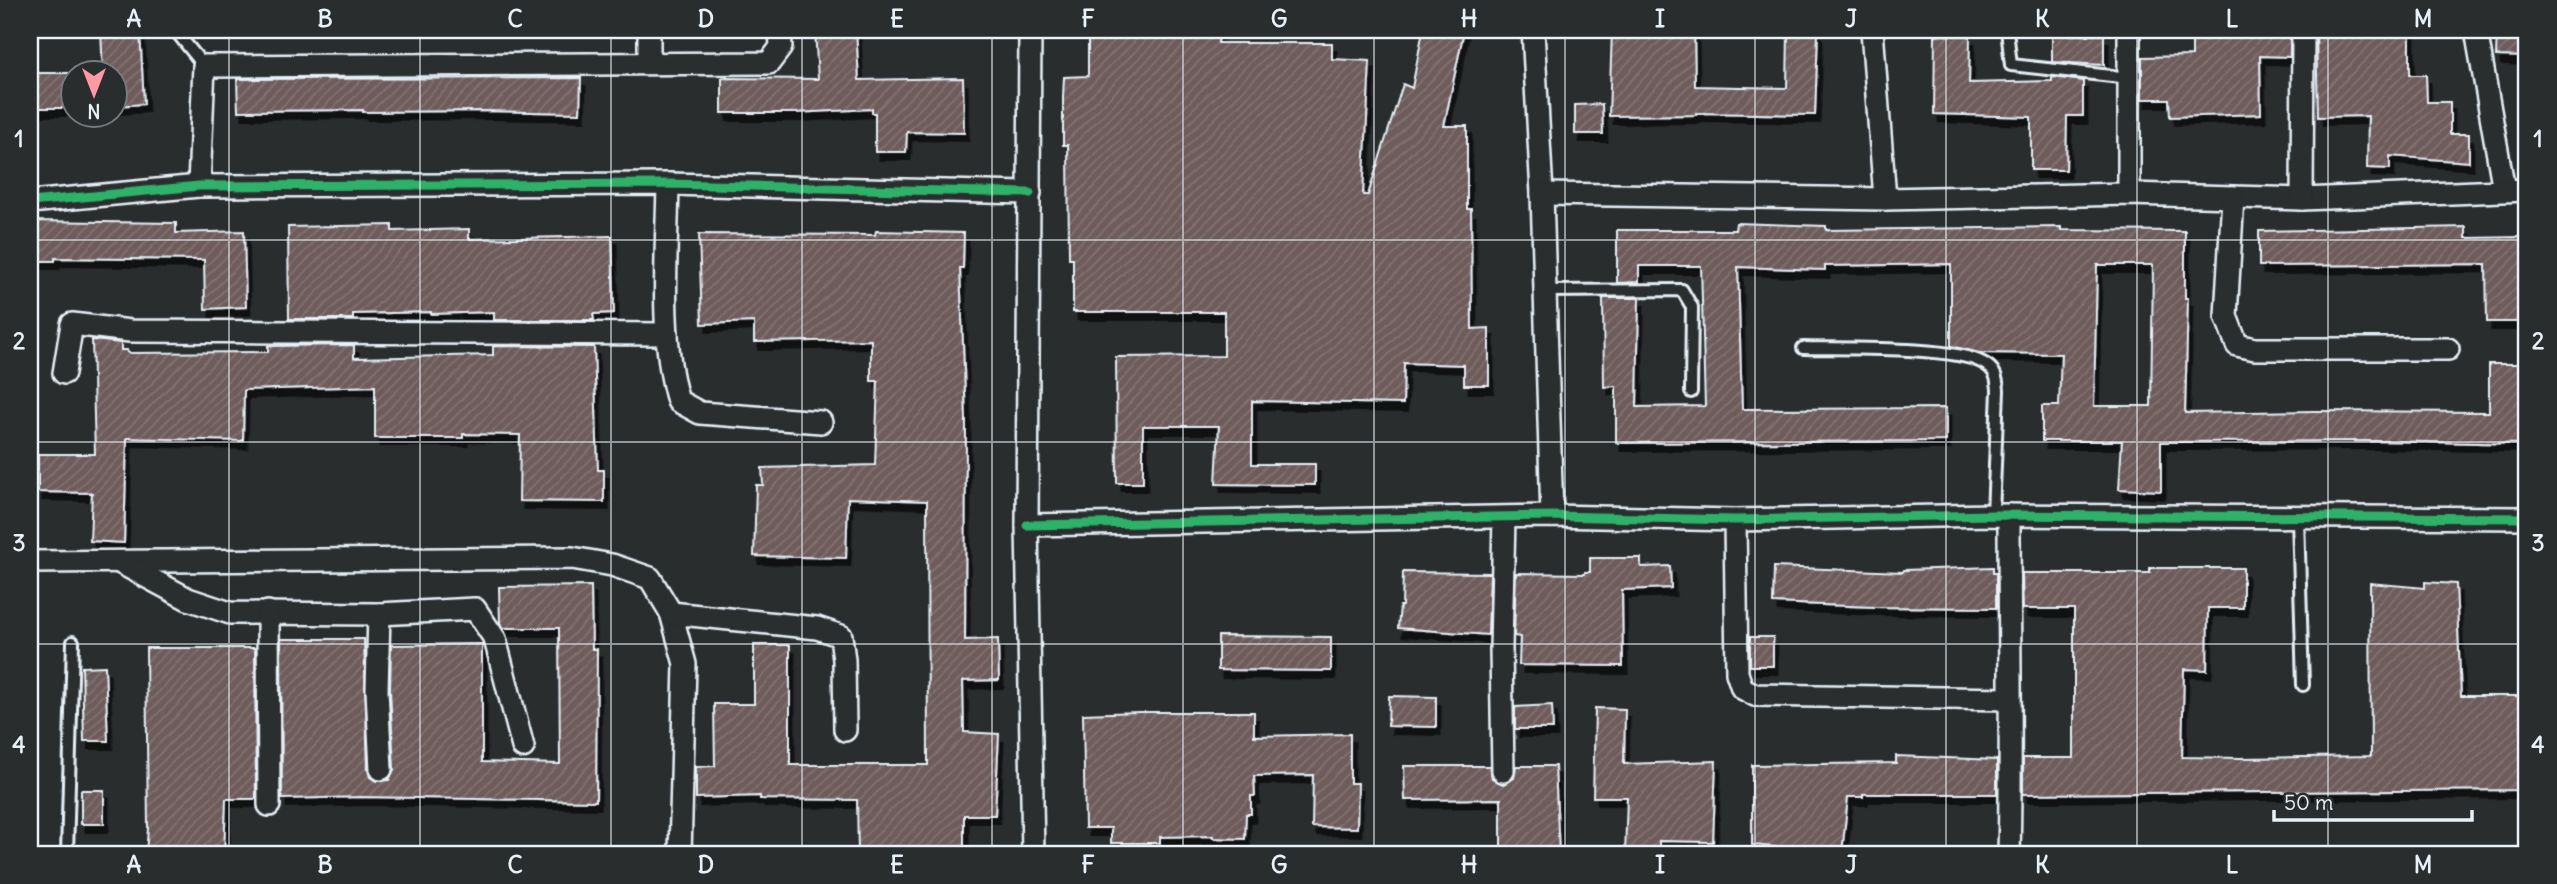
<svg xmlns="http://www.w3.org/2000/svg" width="2557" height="884" font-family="Delius,sans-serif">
	<defs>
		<pattern id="building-hatch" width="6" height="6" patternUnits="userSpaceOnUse" patternTransform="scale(1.75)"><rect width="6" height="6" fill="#6e5b5b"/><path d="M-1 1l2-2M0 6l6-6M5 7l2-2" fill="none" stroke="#837373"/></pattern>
		<filter id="shadow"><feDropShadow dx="4.5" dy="8" stdDeviation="0" flood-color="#0009"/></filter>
	</defs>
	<rect width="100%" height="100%" fill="#2a2d2e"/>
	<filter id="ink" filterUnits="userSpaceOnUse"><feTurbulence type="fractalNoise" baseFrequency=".0143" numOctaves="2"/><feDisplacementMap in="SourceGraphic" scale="14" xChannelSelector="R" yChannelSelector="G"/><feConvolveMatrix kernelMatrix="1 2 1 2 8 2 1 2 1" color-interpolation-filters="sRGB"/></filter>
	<g filter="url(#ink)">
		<g fill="url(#building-hatch)" stroke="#e8f1f8" stroke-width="2" fill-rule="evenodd" filter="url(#shadow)">
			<polygon points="101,30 140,30 144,104 116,106 116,74 103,74"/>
			<polygon points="815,30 856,30 859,80 963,78 964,133 907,132 906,152 875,152 875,113 872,113 872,109 794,113 722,113 722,78 818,79"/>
			<polygon points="1088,30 1219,30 1218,43 1332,43 1332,59 1370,61 1363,195 1368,195 1403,84 1412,88 1423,30 1464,30 1444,126 1467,126 1467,209 1471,209 1472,329 1489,328 1489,385 1464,385 1464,365 1404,363 1403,404 1252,401 1252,464 1315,464 1315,485 1216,484 1219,426 1143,426 1143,483 1117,483 1116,357 1224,356 1224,312 1073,312 1073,258 1069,258 1068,145 1063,145 1063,97 1064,77 1088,76"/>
			<polygon points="1612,30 1694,30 1695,86 1787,88 1788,30 1816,30 1818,33 1815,115 1696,113 1696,115 1609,116"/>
			<polygon points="2192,30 2290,30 2290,57 2260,56 2261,114 2170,117 2169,99 2142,99 2142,57 2192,56"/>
			<polygon points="2316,30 2410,30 2410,75 2426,75 2427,102 2450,102 2450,134 2469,134 2469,162 2390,156 2390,169 2367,168 2368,116 2318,117"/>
			<polygon points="2497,30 2527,30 2527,57 2496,56"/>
			<polygon points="1935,35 1970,36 1969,83 2052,81 2052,77 2083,81 2083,116 2067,116 2066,170 2031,170 2031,117 1934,114"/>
			<polygon points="2052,35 2104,35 2104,65 2052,62"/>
			<rect x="30" y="73" width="44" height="35"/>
			<polygon points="581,78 580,113 485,111 363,112 363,110 238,111 237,79"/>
			<polygon points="1602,104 1603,134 1575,134 1575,105"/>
			<polygon points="30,221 176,223 176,233 244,231 246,307 205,309 204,260 55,258 55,261 30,261"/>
			<path d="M 1736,223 L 1826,226 L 1826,230 L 2061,227 L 2061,230 L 2185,231 L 2185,298 L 2188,298 L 2185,413 L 2314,411 L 2489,412 L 2489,364 L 2524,364 L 2525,444 L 2379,441 L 2161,442 L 2161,491 L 2119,489 L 2122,441 L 2042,441 L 2042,406 L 2059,406 L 2061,354 L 1979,353 L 1951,346 L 1951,264 L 1825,266 L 1825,270 L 1738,267 L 1742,409 L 1946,408 L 1946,441 L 1616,443 L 1616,386 L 1604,387 L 1603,298 L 1639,298 L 1637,407 L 1705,406 L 1701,266 L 1639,266 L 1639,282 L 1617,283 L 1617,230 L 1735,230 ZM 2097,265 L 2153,265 L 2151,406 L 2094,406 Z"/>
			<polygon points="392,225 392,231 469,229 469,239 612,236 614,313 593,314 594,320 494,320 494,312 431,314 431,312 353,314 353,319 289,319 288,227"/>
			<polygon points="2466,227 2466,238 2523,237 2524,322 2487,322 2486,264 2259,266 2259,231"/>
			<polygon points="876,231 964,233 963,268 960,268 966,419 965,640 998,639 999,680 963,681 964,732 999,734 995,815 964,815 964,854 858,854 857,800 760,799 760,796 696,798 696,767 715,766 714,704 754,704 754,645 790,645 790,765 928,765 927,501 848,498 846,558 754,556 756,485 763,485 762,468 875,465 878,381 871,381 871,340 754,342 754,322 702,324 699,234 875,235"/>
			<polygon points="92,340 121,343 121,350 127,350 128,353 268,352 268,346 354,345 354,358 493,355 493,346 594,347 598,470 604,470 604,502 519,501 520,435 463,434 463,438 375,438 375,386 244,390 243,441 127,438 124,543 90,541 92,493 38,492 38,454 95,454"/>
			<polygon points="1590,558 1641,558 1641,567 1670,566 1671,588 1622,590 1623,666 1519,665 1520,637 1514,636 1516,573 1585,574 1585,572 1590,572"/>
			<polygon points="1774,567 1903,572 1904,570 1993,567 1993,573 1996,573 1996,608 1874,607 1773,603"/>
			<polygon points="2150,568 2243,568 2243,608 2208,608 2207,670 2184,669 2182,757 2241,758 2371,756 2370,583 2425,588 2425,582 2456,584 2461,696 2522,696 2520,790 2023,794 2023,758 2074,758 2074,609 2023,609 2022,573 2150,573"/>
			<polygon points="1403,572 1490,573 1488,635 1398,628 1400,606 1402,606"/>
			<polygon points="591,586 592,649 597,649 596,801 362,797 282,799 281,639 364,639 368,770 370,777 376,781 389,780 394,769 390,690 391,645 482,644 482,762 560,764 559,628 504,628 500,623 499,587"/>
			<polygon points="1218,636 1331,637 1331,671 1218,670"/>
			<rect x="1750" y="637" width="23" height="29"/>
			<polygon points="146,648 255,648 256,799 226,799 224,854 146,854 148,828"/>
			<polygon points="105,666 108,741 84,741 82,667"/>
			<polygon points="1389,696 1436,697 1436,727 1388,726"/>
			<polygon points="1552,705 1553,729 1515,729 1515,707"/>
			<polygon points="1595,708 1625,709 1624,764 1716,761 1713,842 1659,841 1659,854 1625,854 1627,797 1593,797"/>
			<polygon points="1139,712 1254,712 1254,736 1350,734 1350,783 1358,783 1357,828 1312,827 1313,775 1254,776 1255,796 1251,796 1251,814 1246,814 1245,839 1213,838 1213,836 1160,837 1160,843 1111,843 1111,828 1085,828 1083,714"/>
			<polygon points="1896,756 1997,760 1997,794 1863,794 1863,797 1848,797 1842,853 1752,845 1752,765 1896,763"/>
			<polygon points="1404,766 1490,766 1492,778 1503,784 1514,778 1516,766 1555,766 1559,854 1501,854 1501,799 1405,800"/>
			<rect x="81" y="790" width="23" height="34"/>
		</g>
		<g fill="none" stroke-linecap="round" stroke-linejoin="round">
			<g stroke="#e8f1f8" stroke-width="16">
				<g id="lane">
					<polyline points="175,30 204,66"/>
					<polyline points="2007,30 2011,65 2130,78"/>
					<polyline points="1544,291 1682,290 1692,307 1691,392"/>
					<path d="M 1803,348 C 1841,349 1955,346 1983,363 C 1995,369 1997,377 1998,390 L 1993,515"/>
					<polyline points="2298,518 2303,685"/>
					<polyline points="67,854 73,642"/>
				</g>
			</g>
			<g stroke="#e8f1f8" stroke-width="26">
				<g id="street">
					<polyline points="649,30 649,62"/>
					<polyline points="1030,30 1027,525 1033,854"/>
					<polyline points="1533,30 1542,194 1552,516"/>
					<polyline points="1872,30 1885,199"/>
					<polyline points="2129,30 2129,194"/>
					<polyline points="2476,30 2504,190"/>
					<path d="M 668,184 C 667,251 659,338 678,401 L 700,413 L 821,422"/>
					<polyline points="199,186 204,66 769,63 781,47 780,30"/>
					<polyline points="1542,194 1885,199 2129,194 2302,199 2527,190"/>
					<polyline points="2233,197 2226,316 2237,345 2255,349 2448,349"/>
					<polyline points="2302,199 2303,30"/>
					<polyline points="30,202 199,186 668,184 1030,193"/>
					<polyline points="64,373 72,324 130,331 667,334"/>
					<polyline points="1735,520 1737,673 1742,688 1755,695 2009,699"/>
					<polyline points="1027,525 1552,516 1735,520 1993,515 2527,518"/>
					<polyline points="30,562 572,558 612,565 650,578 671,613 685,664 680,854"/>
					<polyline points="119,562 188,599 230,613 379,614 475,609 495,639 523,747"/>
					<polyline points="268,612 269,805"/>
					<polyline points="671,613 817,628 841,636 844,660 845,730"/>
					<polyline points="379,614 377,690 381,769"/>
					<polyline points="1503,771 1501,648 1504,518"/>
					<path d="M 2009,854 C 2012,741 2009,628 2009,515"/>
				</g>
			</g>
			<use href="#lane" stroke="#2a2d2e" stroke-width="10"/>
			<use href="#street" stroke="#2a2d2e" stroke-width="21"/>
			<g stroke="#2a2d2e" stroke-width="13">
				<g id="cycleway">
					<polyline points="30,202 199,186 668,184 1030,193"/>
					<polyline points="1027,525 1552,516 1735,520 1993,515 2527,518"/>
				</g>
			</g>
			<use href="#cycleway" stroke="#2db169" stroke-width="9"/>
		</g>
	</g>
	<path fill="none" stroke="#e8f1f8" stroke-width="2" stroke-opacity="0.55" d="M 229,30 L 229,854M 420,30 L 420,854M 611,30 L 611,854M 802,30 L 802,854M 992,30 L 992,854M 1183,30 L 1183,854M 1374,30 L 1374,854M 1565,30 L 1565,854M 1755,30 L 1755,854M 1946,30 L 1946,854M 2137,30 L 2137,854M 2328,30 L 2328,854M 30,240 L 2527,240M 30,442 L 2527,442M 30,644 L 2527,644"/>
	<rect width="2557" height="884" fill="none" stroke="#2a2d2e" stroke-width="77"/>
	<g transform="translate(94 94) rotate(180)"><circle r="33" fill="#2a2d2e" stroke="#767b7f" stroke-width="2"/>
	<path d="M0-5L12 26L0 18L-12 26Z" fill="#ff9aa2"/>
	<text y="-10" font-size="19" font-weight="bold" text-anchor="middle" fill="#e8f1f8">N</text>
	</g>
	<path d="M2274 810v10h198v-10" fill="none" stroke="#e8f1f8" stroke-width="3.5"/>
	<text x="2284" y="810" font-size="21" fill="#e8f1f8" stroke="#2a2d2e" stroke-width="5" paint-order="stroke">50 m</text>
	<rect x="38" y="38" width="2480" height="808" fill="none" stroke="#e8f1f8" stroke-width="2.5"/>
	<g font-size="23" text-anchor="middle" font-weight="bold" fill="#e8f1f8">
		<text x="134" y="27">A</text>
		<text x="325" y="27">B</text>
		<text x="515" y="27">C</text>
		<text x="706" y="27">D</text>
		<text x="897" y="27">E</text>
		<text x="1088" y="27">F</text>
		<text x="1279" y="27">G</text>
		<text x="1469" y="27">H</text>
		<text x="1660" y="27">I</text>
		<text x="1851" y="27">J</text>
		<text x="2042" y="27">K</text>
		<text x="2232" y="27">L</text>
		<text x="2423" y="27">M</text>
		<text x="19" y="147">1</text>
		<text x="2538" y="147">1</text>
		<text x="19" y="349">2</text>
		<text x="2538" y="349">2</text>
		<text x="19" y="551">3</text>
		<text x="2538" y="551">3</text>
		<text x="19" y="753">4</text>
		<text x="2538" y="753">4</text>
		<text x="134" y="873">A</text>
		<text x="325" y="873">B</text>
		<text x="515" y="873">C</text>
		<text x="706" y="873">D</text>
		<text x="897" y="873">E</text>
		<text x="1088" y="873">F</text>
		<text x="1279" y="873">G</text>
		<text x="1469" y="873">H</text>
		<text x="1660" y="873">I</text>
		<text x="1851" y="873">J</text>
		<text x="2042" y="873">K</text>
		<text x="2232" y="873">L</text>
		<text x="2423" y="873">M</text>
	</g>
</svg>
